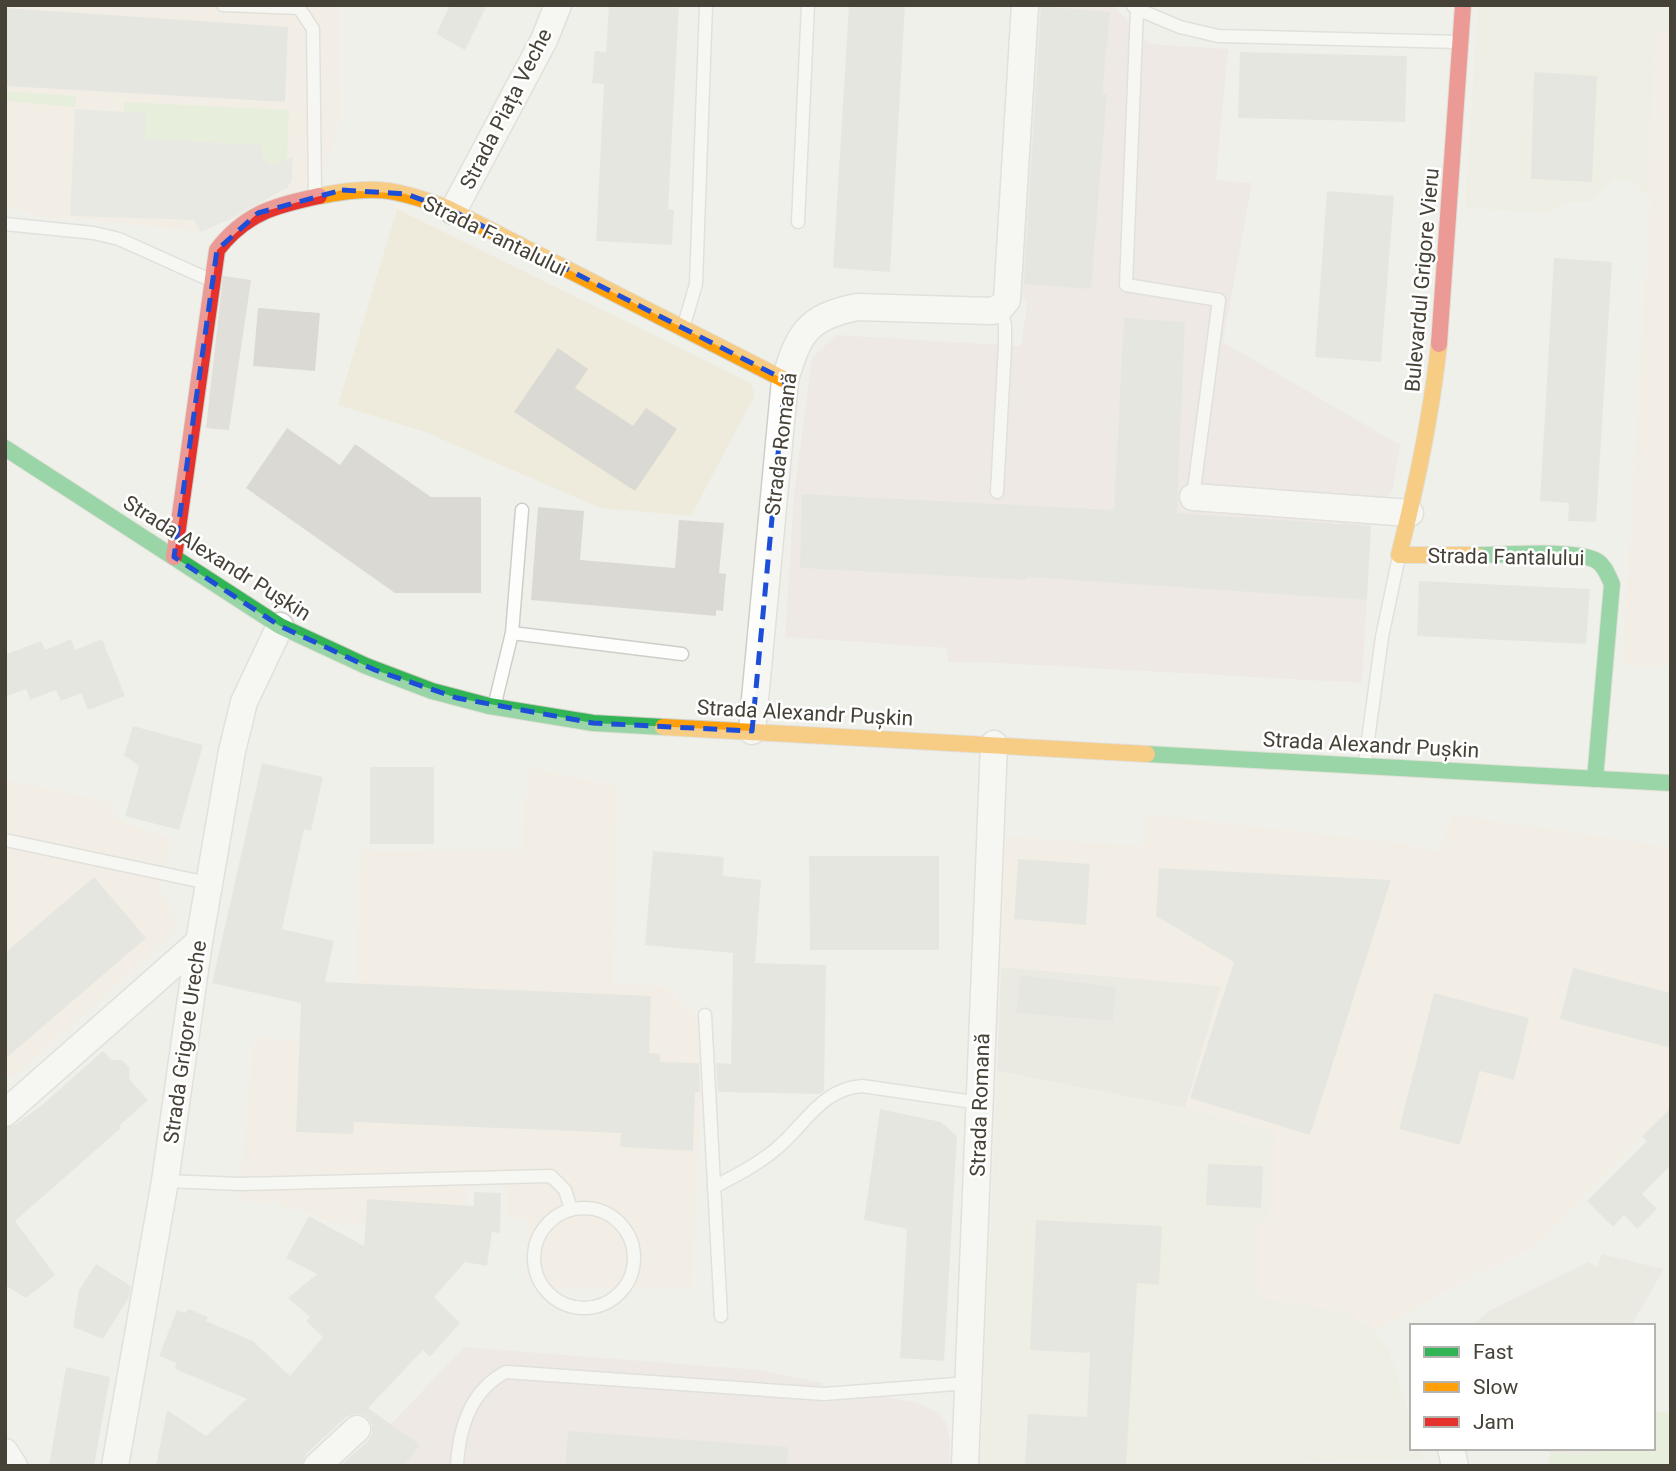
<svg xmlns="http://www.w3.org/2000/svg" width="1676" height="1471" font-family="Roboto,sans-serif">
	<rect width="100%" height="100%" fill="#f0f0eb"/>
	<g fill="#e4e2d8">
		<polygon points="1001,967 1222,986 1185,1108 997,1071"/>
		<polygon points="1602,1254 1664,1269 1631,1326 1471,1326 1489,1311 1588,1262 1597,1267"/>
		<polygon points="1537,1448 1625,1448 1582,1455 1551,1453"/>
	</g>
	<g fill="#f3ecde">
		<polygon points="5,5 339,6 340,119 321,184 201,232 68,218 42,217 5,205"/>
		<polygon points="1656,31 1671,31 1671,667 1622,665 1650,196 1647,195"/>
		<polygon points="527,767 618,786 613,983 666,986 706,1027 692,1288 542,1288 525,1278 528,1219 507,1217 507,1185 468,1183 466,1231 328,1222 291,1207 280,1207 280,1202 238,1201 254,1037 353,1047 360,850 522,849"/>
		<polygon points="5,779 115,803 114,818 170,839 160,895 167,899 178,926 170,937 12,1079 5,1070"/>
		<polygon points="1145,814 1402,843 1439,851 1452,814 1671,847 1671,1118 1659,1120 1536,1246 1473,1276 1374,1331 1350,1313 1268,1299 1257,1290 1259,1218 1269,1218 1276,1132 1185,1108 1221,986 1001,967 1006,836 1145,846"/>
	</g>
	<g fill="#eeebdd">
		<polygon points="1478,5 1671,5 1671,31 1656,31 1647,195 1631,180 1613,180 1592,202 1563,202 1550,213 1465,208"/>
		<polygon points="397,209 751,383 755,395 691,516 600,508 425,432 338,405"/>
		<polygon points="997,1071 1185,1108 1276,1132 1269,1218 1259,1219 1257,1290 1268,1299 1350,1313 1374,1331 1389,1350 1412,1425 1412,1448 1419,1448 1422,1459 1211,1466 980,1466"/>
	</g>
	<g fill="#ebe1db">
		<polygon points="1034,5 1113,5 1150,44 1228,49 1216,180 1252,183 1223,342 1400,445 1393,489 1371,525 1362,683 978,662 948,662 947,648 785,637 794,494 812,358 836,335 1021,346 1027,304 1017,285"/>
		<polygon points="464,1347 760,1370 823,1383 822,1402 884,1397 915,1402 938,1412 946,1423 950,1442 949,1466 356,1466 391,1424"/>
	</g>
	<g fill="#dbebcb">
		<polygon points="5,91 76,96 75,107 5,101"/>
		<polygon points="124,102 289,110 287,160 273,165 261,158 262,145 145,139 124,112"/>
		<polygon points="1653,1411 1671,1413 1671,1466 1548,1466 1551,1453 1582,1455 1625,1448 1653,1448"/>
	</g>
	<g fill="#e0dfda">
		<polygon points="75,109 146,113 145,139 262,145 262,158 273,165 293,157 292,181 287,188 228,220 201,232 194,220 70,216"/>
		<polygon points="223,276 251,280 229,430 206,428"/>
	</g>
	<g fill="#dad9d3">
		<polygon points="450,5 487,5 465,50 436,34"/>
		<polygon points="609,5 679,5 668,209 674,210 672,245 596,241 604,84 592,83 595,51 606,52"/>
		<polygon points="849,5 905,5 890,272 833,268"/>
		<polygon points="1041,6 1110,12 1102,94 1107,94 1091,289 1024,284"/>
		<polygon points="6,8 288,27 285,102 5,86"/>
		<polygon points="1240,52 1407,56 1405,122 1238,118"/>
		<polygon points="1534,72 1597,76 1592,182 1531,179"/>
		<polygon points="1327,191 1394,196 1381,362 1315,357"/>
		<polygon points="1554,258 1612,262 1596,522 1568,521 1569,503 1540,501"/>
		<polygon points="258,308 320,313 315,371 253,366"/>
		<polygon points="1124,318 1185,322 1177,513 1371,526 1367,600 1027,577 1026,580 800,568 802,494 1114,510"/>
		<polygon points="558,348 588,369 575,388 633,426 646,408 677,429 635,491 514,412"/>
		<polygon points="287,428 340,465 355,444 431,497 481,497 481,593 395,593 246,488"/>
		<polygon points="538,507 584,511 580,560 675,568 679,520 724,523 719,573 726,574 723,611 716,610 716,616 531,600"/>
		<polygon points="1419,581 1590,589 1586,644 1417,636"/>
		<polygon points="71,639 75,650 102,639 125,696 88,710 81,693 61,701 56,690 30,700 26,689 5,697 5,655 41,641 45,650"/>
		<polygon points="133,726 203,745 179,830 125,816 139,766 124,755"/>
		<polygon points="262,763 323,777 311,831 304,829 282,929 334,941 325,982 651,996 649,1053 660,1054 660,1062 699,1063 700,1092 695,1092 693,1151 620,1147 621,1133 354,1122 353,1134 296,1132 301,1003 212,983"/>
		<rect x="370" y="767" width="64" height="77"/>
		<polygon points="653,851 724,857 723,876 761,880 755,963 826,965 824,1091 819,1094 718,1092 716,1063 731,1064 733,953 645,945"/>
		<polygon points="809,856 939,856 939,950 810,950"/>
		<polygon points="1018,859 1090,864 1086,925 1014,919"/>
		<polygon points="1159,868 1391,880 1310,1135 1190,1098 1234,962 1156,916"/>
		<polygon points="94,877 146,938 5,1059 5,953"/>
		<polygon points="1573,968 1671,993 1671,1048 1560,1019"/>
		<polygon points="1020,975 1116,987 1113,1021 1016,1013"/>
		<polygon points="1434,993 1529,1018 1514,1080 1480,1071 1460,1145 1399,1129"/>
		<polygon points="103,1051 111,1060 122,1060 130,1068 129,1079 148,1100 119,1126 121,1128 15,1221 55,1275 26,1298 5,1285 5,1128 15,1125 43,1104"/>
		<polygon points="1671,1108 1671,1165 1642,1194 1657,1209 1637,1229 1624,1215 1613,1227 1587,1201 1647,1141 1642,1136"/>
		<polygon points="880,1109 941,1122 957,1136 944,1361 900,1358 907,1229 864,1220"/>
		<polygon points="1208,1164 1263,1166 1261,1208 1206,1205"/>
		<polygon points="474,1192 501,1193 500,1233 492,1232 487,1266 465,1262 434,1297 460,1323 430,1357 423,1350 368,1408 420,1445 404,1466 340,1466 368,1441 372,1433 372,1425 368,1418 361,1414 354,1414 346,1417 306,1454 302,1466 156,1466 167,1410 206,1436 247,1399 175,1369 176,1363 159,1356 177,1310 185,1313 189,1309 208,1317 206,1321 253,1341 290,1376 323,1337 306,1321 310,1317 288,1298 317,1274 286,1258 309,1216 364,1246 367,1199 474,1206"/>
		<polygon points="1036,1220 1162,1226 1159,1285 1137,1283 1126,1466 1025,1466 1028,1414 1087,1417 1090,1353 1030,1350"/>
		<polygon points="96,1264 131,1286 129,1297 103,1339 73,1327 79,1290"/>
		<polygon points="66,1367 110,1377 94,1466 49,1466"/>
		<polygon points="568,1431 788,1447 787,1466 565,1466"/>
	</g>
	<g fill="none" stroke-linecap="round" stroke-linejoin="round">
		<g stroke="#cecdc8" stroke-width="15">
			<g id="lane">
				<polyline points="223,5 299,8 313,29 315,193"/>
				<polyline points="1133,6 1137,9 1180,27 1218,36 1459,42"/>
				<polyline points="1137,9 1126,285 1219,300 1193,497"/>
				<polyline points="798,222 808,5"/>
				<polyline points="5,224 94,233 119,239 208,279"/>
				<polyline points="684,325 696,284 706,5"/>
				<polyline points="997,492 1005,346 1005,325 1001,307"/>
				<polyline points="512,633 682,654"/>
				<polyline points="495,703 512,633 522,510"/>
				<polyline points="1365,762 1382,637 1399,556"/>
				<polyline points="5,840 208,883"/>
				<polyline points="705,1015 721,1316"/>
				<polyline points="165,1181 241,1184 551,1176 565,1190 571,1209"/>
				<path d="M 714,1187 C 735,1176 757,1165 776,1149 C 805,1125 821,1089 862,1086 L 980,1103"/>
				<circle cx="584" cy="1258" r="50"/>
				<path d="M 457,1466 C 459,1428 471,1390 506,1372 L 824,1394 L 969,1383"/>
			</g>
		</g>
		<g stroke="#cecdc8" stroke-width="29">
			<g id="street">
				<polyline points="453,211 544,40 558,5"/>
				<polyline points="1193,497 1410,513"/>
				<path d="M 752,731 L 785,380 C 799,333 807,317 857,307 L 992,311 L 1001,307 L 1007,300 L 1025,5"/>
				<polyline points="5,1113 199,942"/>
				<polyline points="1451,1448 1455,1466"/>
				<polyline points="5,1452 14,1466"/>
				<polyline points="115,1466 165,1181 199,942 232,751 244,702 280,626"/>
				<polyline points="317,1466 357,1429"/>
				<polyline points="965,1466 994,744"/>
			</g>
		</g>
		<g stroke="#cfcdc2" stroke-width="18">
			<g id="fast">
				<polyline points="5,448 280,626 366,666 432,691 489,706 593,723 663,727"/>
				<path d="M 1476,555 C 1502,555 1578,549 1597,561 C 1605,566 1608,576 1612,584 L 1595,779"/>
				<polyline points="1147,754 1671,783"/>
			</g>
		</g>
		<g stroke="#cfcdc2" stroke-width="18">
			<g id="slow">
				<path d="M 319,196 C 373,185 395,188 447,208 L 785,380"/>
				<path d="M 1439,344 C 1431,418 1417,484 1399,555 L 1476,555"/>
				<polyline points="663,727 1147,754"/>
			</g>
		</g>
		<g stroke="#cfcdc2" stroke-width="18">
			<g id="jam">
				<polyline points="1439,344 1463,5"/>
				<path d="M 174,557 L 217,250 C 245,213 276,205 319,196"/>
			</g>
		</g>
		<use href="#lane" stroke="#fdfdfc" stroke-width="12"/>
		<use href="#street" stroke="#fdfdfc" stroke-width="26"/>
		<use href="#fast" stroke="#30b455" stroke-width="16"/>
		<use href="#slow" stroke="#ff9f0a" stroke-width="16"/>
		<use href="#jam" stroke="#e5322d" stroke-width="16"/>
	</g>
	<path d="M0 0H1676V1471H0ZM 342,190 L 406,194 L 453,211 L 785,380 L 752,731 L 593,723 L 457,698 L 375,670 L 280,626 L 174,557 L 217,250 L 258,213 Z" fill="#f0f0eb" fill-opacity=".55" fill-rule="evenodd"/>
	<path fill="none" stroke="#1d4ed8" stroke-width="5" stroke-dasharray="14 9" stroke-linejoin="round" d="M 342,190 L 406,194 L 453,211 L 785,380 L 752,731 L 593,723 L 457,698 L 375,670 L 280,626 L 174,557 L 217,250 L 258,213 Z"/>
	<g text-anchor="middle" stroke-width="5" stroke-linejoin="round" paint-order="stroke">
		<g font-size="21" fill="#474237" stroke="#fff">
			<text transform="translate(506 109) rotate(-63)" y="7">Strada Piața Veche</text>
			<text transform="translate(495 236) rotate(26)" y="7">Strada Fantalului</text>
			<text transform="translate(1422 280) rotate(-85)" y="7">Bulevardul Grigore Vieru</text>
			<text transform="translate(781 444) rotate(-83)" y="7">Strada Romană</text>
			<text transform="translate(1506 557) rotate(1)" y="7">Strada Fantalului</text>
			<text transform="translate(217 558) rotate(32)" y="7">Strada Alexandr Pușkin</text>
			<text transform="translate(805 713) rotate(3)" y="7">Strada Alexandr Pușkin</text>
			<text transform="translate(1371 745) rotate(3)" y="7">Strada Alexandr Pușkin</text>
			<text transform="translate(185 1042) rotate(-82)" y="7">Strada Grigore Ureche</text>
			<text transform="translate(980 1105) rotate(-88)" y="7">Strada Romană</text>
		</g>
	</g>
	<rect width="1676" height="1471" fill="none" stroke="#474237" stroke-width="14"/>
	<rect x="1410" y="1324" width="245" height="126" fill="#ffffff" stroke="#b5b3af" stroke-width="2"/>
	<rect x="1424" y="1347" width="35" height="10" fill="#30b455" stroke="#b5b3af" stroke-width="2"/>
	<text x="1473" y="1359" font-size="21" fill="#474237">Fast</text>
	<rect x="1424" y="1382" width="35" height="10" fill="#ff9f0a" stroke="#b5b3af" stroke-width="2"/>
	<text x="1473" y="1394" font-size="21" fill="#474237">Slow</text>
	<rect x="1424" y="1417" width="35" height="10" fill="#e5322d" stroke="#b5b3af" stroke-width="2"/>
	<text x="1473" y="1429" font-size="21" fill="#474237">Jam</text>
</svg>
